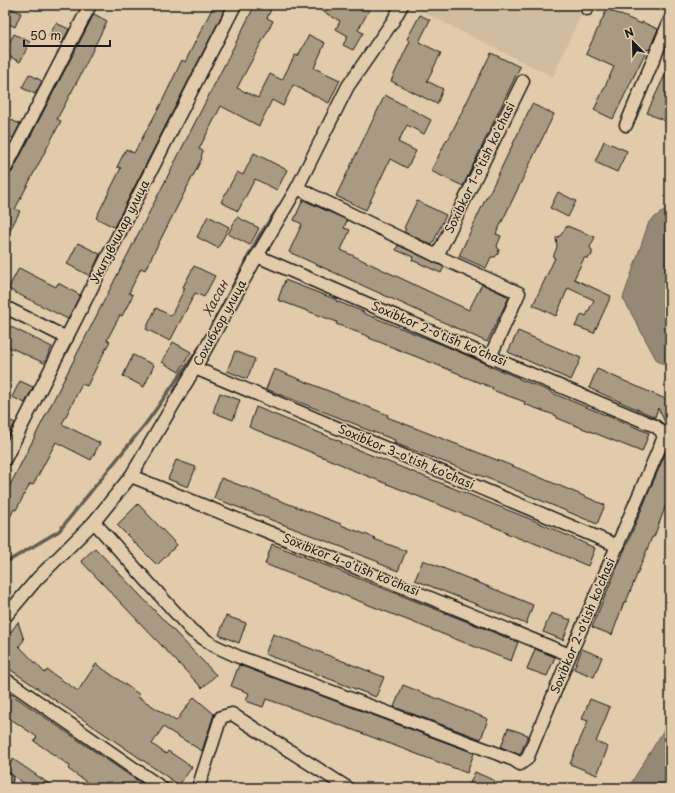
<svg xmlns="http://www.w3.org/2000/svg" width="675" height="793" font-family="'Playpen Sans',sans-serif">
	<rect width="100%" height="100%" fill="#e1cbab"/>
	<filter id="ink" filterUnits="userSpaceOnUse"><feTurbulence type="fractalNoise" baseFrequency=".025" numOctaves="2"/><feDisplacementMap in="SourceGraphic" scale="8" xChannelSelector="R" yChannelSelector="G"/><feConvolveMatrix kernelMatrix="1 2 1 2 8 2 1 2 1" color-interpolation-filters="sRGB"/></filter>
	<g filter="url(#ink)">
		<polygon fill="#d1bc9f" points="416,5 585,5 553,77 415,8"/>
		<g fill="#958874" stroke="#655d51">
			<polygon points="670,205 670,367 657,361 623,298 649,222"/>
			<polygon points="670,720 670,788 628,788"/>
		</g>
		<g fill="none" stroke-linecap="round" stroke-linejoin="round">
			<g stroke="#655d51" stroke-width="3.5">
				<polyline points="214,322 259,236 281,204"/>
				<polyline points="5,563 59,531 147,422 202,344"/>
			</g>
		</g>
		<g fill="#ab9a83" stroke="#1c1c1c">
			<polygon points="214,5 227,5 114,227 96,218 121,168 117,167 126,149 134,153 161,104 182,60 185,62"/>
			<polygon points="255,5 273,5 267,18 273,21 237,88 258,98 270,74 282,80 295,55 298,56 309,35 325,43 314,68 340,80 329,103 293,85 283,106 272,100 259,126 221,106 199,149 203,151 201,157 202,158 145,270 141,268 129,293 133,295 122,316 120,315 107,340 110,341 99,362 87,386 82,384 62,424 100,443 91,460 56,442 33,485 30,484 16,510 14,509 5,528 5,495"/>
			<polygon points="311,5 372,5 358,30 363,33 353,50 343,45 348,36 336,29 340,21"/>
			<polygon points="7,6 21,13 15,27 5,22 5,11"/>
			<polygon points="607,9 642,24 642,22 658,29 649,50 647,49 613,119 594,110 614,67 586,54"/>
			<polygon points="94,14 107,21 80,76 57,119 61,121 15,209 20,211 5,240 5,176 9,175 12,172"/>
			<polygon points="420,15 430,20 419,42 441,53 427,81 443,89 437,104 391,81 410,41 407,39"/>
			<polygon points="56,23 69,29 62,43 49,36"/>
			<polygon points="14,34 30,42 20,62 5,54 5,51"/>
			<polygon points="491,53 520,67 463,186 431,171 447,139 448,140"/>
			<polygon points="670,64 670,110 665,121 647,113"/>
			<polygon points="29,74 42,81 35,94 22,88"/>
			<polygon points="385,95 431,120 424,134 407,125 398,142 416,151 407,168 390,159 366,210 336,196"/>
			<polygon points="532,104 554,114 496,234 501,236 497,246 499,250 498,254 495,257 491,257 486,268 459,256 486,198 487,198"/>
			<polygon points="5,117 20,124 13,138 5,134"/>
			<polygon points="604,141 627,151 617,172 595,162"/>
			<polygon points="254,153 287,170 277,190 255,179 238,211 221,202 237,172 243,175"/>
			<polygon points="558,192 576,201 568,217 550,208"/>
			<polygon points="303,200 347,220 344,228 350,230 341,250 434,294 469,310 482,284 509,297 487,342 289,252 302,224 294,220"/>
			<polygon points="417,201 446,215 432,245 404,232 406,229 404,228"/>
			<polygon points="208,216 229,227 218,248 197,237"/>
			<polygon points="237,217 259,228 250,245 228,234"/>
			<polygon points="567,226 595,237 590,247 592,251 592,255 588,258 584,258 574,279 611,296 594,333 575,326 582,314 586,316 594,300 568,288 556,316 533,305 555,258 553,257 557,247 556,238 561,235"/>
			<polygon points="78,243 100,254 90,276 67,264"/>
			<polygon points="398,245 444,267 441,273 412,260 413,257 396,250"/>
			<polygon points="194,266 215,276 204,297 195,293 170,341 146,329 156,308 171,316 185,288 183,287"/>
			<polygon points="19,268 56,287 58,283 80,295 68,319 8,289"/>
			<polygon points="285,280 337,300 336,301 364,312 363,313 443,345 487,364 487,365 519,378 519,379 552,392 552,393 649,433 642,452 557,418 557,416 524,404 525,402 492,390 493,388 460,375 460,374 369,338 370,337 336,324 337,322 278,300"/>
			<polygon points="5,324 52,347 44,363 5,345"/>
			<polygon points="518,331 581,358 571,380 508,352"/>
			<polygon points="173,342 191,352 179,372 162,362"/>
			<polygon points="235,351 255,359 247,379 227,371"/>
			<polygon points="133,355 154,365 144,387 123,376"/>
			<polygon points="274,369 388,415 387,417 520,469 605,505 597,524 492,480 394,443 395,440 360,427 360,426 266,389"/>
			<polygon points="597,369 670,401 670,432 658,408 655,417 589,388"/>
			<polygon points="20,381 33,387 25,403 12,397"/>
			<polygon points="220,393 240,400 233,420 213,412"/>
			<polygon points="256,407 342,442 341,443 535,521 595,548 588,566 527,540 526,541 506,533 507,532 345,467 345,466 249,427"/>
			<polygon points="5,418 15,423 5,442"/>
			<polygon points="670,442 670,494 654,537 652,537 626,602 624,602 612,635 592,627"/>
			<polygon points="176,460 196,467 188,487 168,479"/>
			<polygon points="221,478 341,524 341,525 375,538 374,539 406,551 398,571 378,563 379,562 347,550 347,549 214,498"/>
			<polygon points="138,504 177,545 157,565 117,525"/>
			<polygon points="272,544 518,642 511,661 265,564"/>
			<polygon points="95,548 216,675 202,688 81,561"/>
			<polygon points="423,560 533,605 526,624 415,580"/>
			<polygon points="551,613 571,620 563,640 543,632"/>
			<polygon points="226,616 246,623 239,643 219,635"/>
			<polygon points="18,622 24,640 19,646 45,673 47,670 78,691 96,664 140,695 138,697 176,721 194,697 214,714 202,751 163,727 152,744 166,754 168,751 192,767 179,785 5,666 5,640"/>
			<polygon points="273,634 384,677 376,697 265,654"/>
			<polygon points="535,649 555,657 547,676 527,669"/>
			<polygon points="582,649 602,657 594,677 574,669"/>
			<polygon points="239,665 474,753 467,773 356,731 284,705 266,699 263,707 246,701 249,693 231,686"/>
			<polygon points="403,685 488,719 481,739 394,707"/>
			<polygon points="5,690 81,742 148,788 115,788 106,782 101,788 95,788 68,769 70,766 34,741 37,737 5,715"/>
			<polygon points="590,699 610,707 596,742 608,747 597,775 570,764 588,721 582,719"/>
			<polygon points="508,728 528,735 520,755 501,747"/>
			<polygon points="13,759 55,788 31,788 12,775 6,771"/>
			<polygon points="475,772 495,781 492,788 468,788"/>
		</g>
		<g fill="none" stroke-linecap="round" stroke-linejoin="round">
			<g stroke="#1c1c1c" stroke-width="15">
				<g id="minor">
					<polyline points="587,9 589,5"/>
					<polyline points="626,125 670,20"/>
					<polyline points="5,169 90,5"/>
					<polyline points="297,188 437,256 519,293 490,357"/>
					<polyline points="437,256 523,81"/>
					<polyline points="5,307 67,338"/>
					<polyline points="195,368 618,546"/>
					<polyline points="5,459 235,5"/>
					<polyline points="131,476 570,655"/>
					<polyline points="94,522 192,631 215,646 239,657 514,760 520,764 527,759 570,655 664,437 661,431 655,426 490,357 257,256"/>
					<polyline points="5,617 37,579 94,522 131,476 195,368 257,256 297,188 348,86 393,21 402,5"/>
					<polyline points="5,679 162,788"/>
					<polyline points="5,781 6,779"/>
					<polyline points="198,788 221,717 232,714 348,788"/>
				</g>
			</g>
			<use href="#minor" stroke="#e1cbab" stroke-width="12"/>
		</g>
	</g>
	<g text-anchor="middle" stroke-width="3" stroke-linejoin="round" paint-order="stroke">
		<g font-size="12" fill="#1c1c1c" stroke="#e1cbab">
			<text transform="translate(480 168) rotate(-64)" y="4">Soxibkor 1-o'tish ko'chasi</text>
			<text transform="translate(120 232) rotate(-63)" y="4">Укитувчилар улица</text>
			<text transform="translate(220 323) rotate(-61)" y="4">Сохибкор улица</text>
			<text transform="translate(439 334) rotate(23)" y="4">Soxibkor 2-o'tish ko'chasi</text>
			<text transform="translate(406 457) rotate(23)" y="4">Soxibkor 3-o'tish ko'chasi</text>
			<text transform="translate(351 565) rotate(22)" y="4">Soxibkor 4-o'tish ko'chasi</text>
			<text transform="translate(583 626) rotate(-67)" y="4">Soxibkor 2-o'tish ko'chasi</text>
		</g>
		<g font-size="13" font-style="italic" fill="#403c36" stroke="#e1cbab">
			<text transform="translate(215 298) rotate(-62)" y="5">Хасан</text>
		</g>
	</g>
	<rect width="675" height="793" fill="none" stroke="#e1cbab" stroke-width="20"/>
	<rect x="10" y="10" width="655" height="773" fill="none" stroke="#1c1c1c" stroke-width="1.5" filter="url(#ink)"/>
	<g transform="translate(633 42) rotate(337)" stroke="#e1cbab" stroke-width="3" paint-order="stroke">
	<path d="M0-3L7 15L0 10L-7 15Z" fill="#1c1c1c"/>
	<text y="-6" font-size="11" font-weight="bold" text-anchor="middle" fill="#1c1c1c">N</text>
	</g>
	<path d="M24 40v6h86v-6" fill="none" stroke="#1c1c1c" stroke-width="2"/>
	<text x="30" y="40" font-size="12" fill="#1c1c1c" stroke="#e1cbab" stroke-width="3" paint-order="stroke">50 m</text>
</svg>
